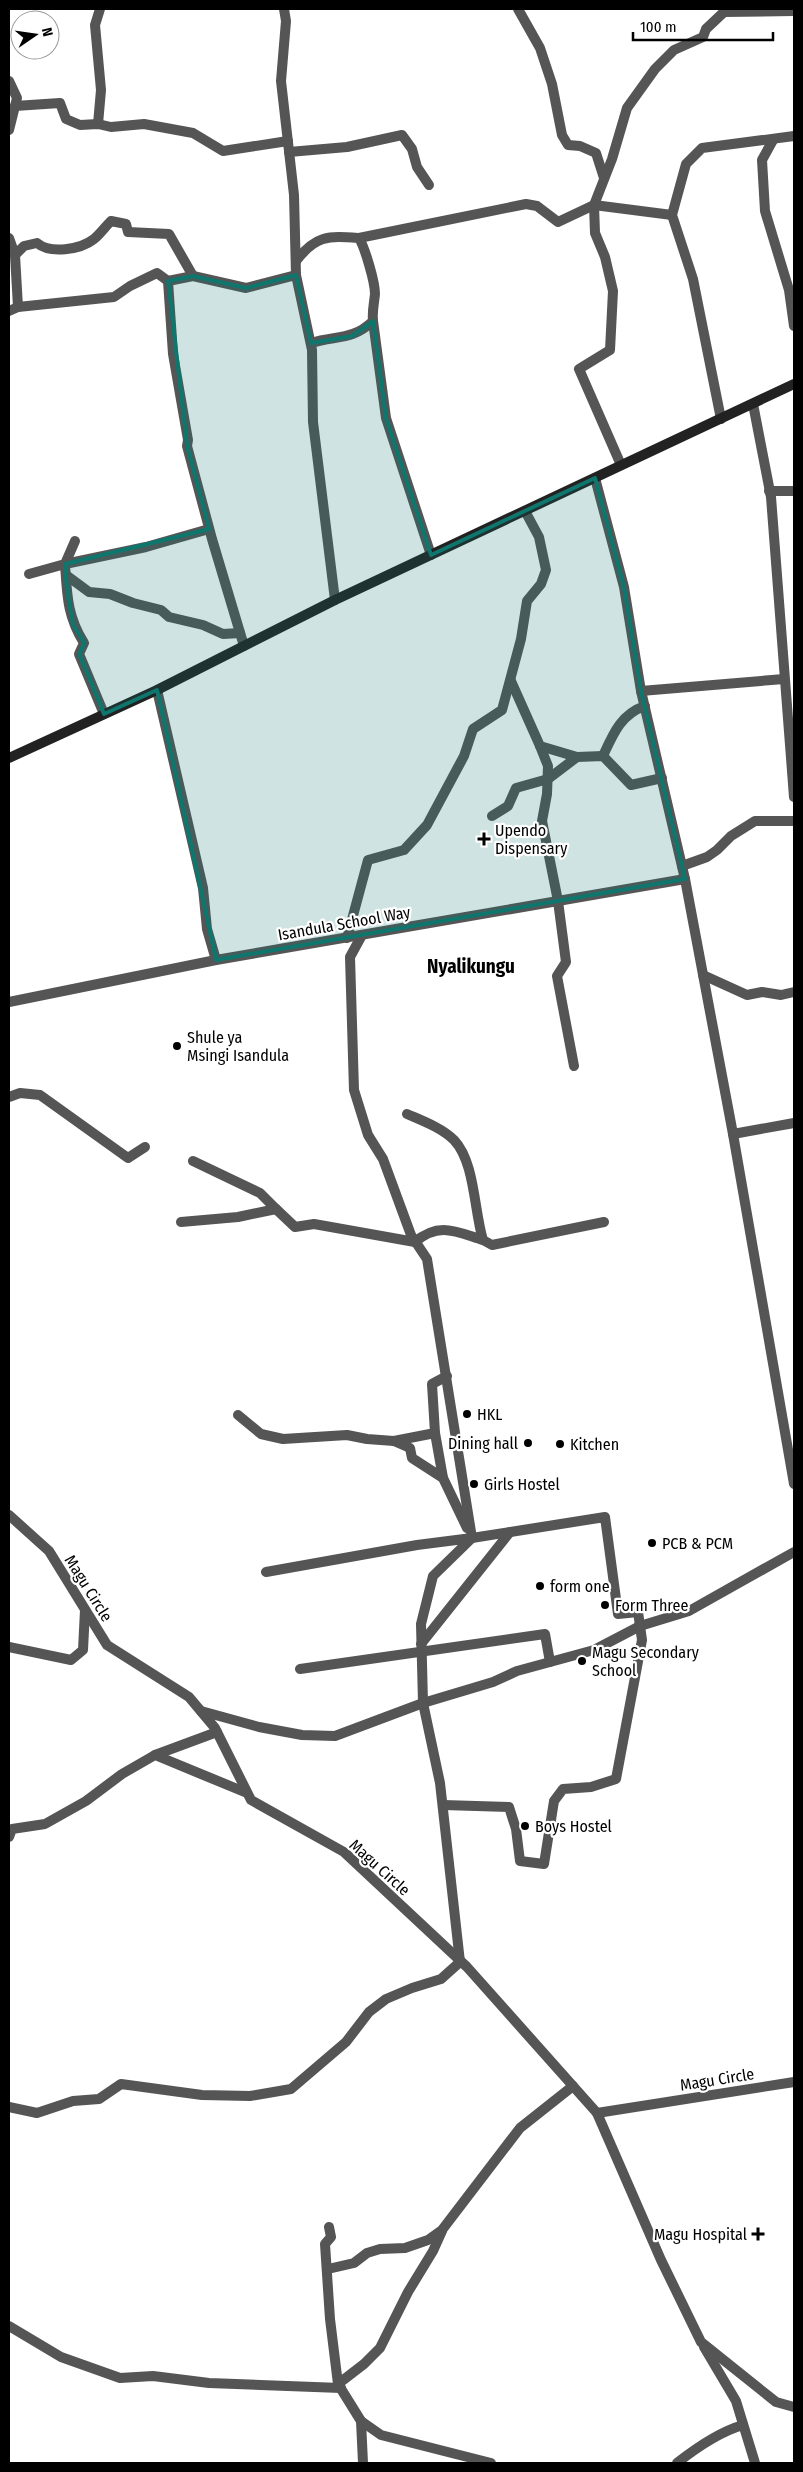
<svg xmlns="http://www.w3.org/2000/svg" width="803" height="2472" font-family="'Fira Sans Condensed',sans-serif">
	<rect width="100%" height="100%" fill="#fff"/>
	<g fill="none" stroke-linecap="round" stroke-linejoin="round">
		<g stroke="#555" stroke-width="10">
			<polyline points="284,9 286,21 281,81 294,195 296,275 312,350 313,422 335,600"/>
			<polyline points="518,9 540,48 552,84 562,135 568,145 580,146 596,153 604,178"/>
			<polyline points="9,81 17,98 9,130"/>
			<polyline points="15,106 60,103 66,119 80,125 98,124 111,127 144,124 193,133 223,151 288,141"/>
			<polyline points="98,124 101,90 95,25 100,9"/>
			<polyline points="773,140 762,160 765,211 789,290 794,326"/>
			<polyline points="289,152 347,147 402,135 412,149 417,167 429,185"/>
			<polyline points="9,238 15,255 18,307"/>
			<polyline points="359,238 526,204 537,206 558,222 594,205 672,215"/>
			<path d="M 15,255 L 24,246 L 37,243 C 50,254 80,250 94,239 C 100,234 105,227 111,221 L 126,224 L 128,232 L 169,234 L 193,276"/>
			<path d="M 296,261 C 316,235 328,236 359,238 C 365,248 375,282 375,294 C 374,304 372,311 373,321 C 352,341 336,335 311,343"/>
			<polyline points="168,281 173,354 188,440 187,446 212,539 244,646"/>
			<polyline points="9,311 18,307 114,297 130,286 157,273 168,281 193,276 246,288 296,275"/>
			<polyline points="373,321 386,418 431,555"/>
			<polyline points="753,404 771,497 794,797"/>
			<polyline points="721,419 693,279 672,215 686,164 702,148 794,136"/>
			<polyline points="621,465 579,369 610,350 613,291 605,257 595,233 594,205 612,159 627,108 655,69 674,50 703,37 706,29 724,12 794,11"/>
			<polyline points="595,478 624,587 641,691 685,879 733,1134 794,1484"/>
			<polyline points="769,491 794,491"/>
			<polyline points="29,574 65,564 75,541"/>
			<polyline points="66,575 89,592 110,594 133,603 161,610 169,617 203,625 223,634 240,633"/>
			<polyline points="511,681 540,746 577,757 603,756 631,785 662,778"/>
			<polyline points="157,690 203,888 207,929 216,960"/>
			<polyline points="641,691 784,679"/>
			<path d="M 104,714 L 79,654 L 84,643 C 67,616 67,594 65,564 L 146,547 L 209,529"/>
			<polyline points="540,746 548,766 547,794 542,821 558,901 566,962 557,976 574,1066"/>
			<path d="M 603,756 C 613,734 621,714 645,706"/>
			<polyline points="492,816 508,806 516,788 548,779 577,757"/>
			<polyline points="682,866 707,857 717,850 731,836 755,821 794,821"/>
			<polyline points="362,935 350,957 354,1090 368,1135 383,1159 411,1235 427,1259 472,1538"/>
			<polyline points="347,938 368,860 404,850 427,825 464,756 473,729 502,710 521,639 527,601 541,584 546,570 539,537 525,511"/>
			<polyline points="703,975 747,995 762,992 781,995 794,992"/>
			<polyline points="9,1002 216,960 685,879"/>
			<polyline points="9,1097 20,1093 40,1095 128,1158 145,1147"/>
			<path d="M 407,1114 C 423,1121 442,1128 454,1140 C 475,1162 474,1211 483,1240 L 492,1245 L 604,1222"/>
			<polyline points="733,1134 794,1123"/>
			<polyline points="193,1161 260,1193 276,1209"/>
			<path d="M 181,1222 L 238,1217 L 276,1209 L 295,1227 L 314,1224 L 415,1242 C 439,1221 457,1232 483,1240"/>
			<polyline points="238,1415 261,1434 283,1439 347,1435 367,1439 394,1441 435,1433 432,1384 447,1376"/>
			<polyline points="435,1433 443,1478"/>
			<polyline points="394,1441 410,1448 412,1458 443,1478 467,1528"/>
			<polyline points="9,1515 49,1551 107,1645 189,1697 215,1728 251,1800 344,1852 467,1967 597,2113 794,2082"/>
			<polyline points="421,1644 510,1532"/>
			<polyline points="9,1647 71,1660 83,1650 85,1610"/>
			<polyline points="300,1669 545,1634 550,1662"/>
			<polyline points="201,1711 259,1727 302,1735 335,1736 423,1703 493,1682 517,1671 594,1650 640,1626 689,1611 794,1552"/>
			<polyline points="155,1755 217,1732"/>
			<polyline points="443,1805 509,1807 516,1829 520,1861 544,1864 554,1801 563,1789 591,1787 616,1779 642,1640 638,1612 618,1614 605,1517 472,1538"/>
			<polyline points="9,1837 12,1829 45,1824 86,1801 122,1774 155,1755 247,1793"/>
			<polyline points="9,2107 37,2113 73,2101 99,2099 121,2084 202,2095 250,2096 291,2089 346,2042 369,2012 386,1999 412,1988 441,1979 460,1962 440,1783 423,1703 421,1624 433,1576 472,1538 417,1545 266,1572"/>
			<polyline points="597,2113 661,2260 701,2342 776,2402 794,2407"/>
			<polyline points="329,2227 331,2237 325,2244 330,2319 338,2384 361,2421 363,2463"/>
			<polyline points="328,2269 354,2263 367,2253 380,2249 405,2248 428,2240 442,2230 520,2128 573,2086"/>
			<polyline points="9,2326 61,2357 120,2378 153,2376 209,2383 341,2388"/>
			<polyline points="704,2347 736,2401 755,2463"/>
			<polyline points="338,2384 364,2364 380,2348 408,2292 433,2251 442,2231"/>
			<polyline points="361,2421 381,2435 491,2463"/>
			<path d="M 677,2463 C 696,2448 719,2432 743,2425"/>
		</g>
		<polyline stroke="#222" stroke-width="10" points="9,758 157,690 335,600 794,384"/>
	</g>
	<path fill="#0f766e" fill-opacity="0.2" stroke="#0f766e" stroke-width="4" stroke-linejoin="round" d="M 296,275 L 311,343 L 352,336 L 373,321 L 386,418 L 431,555 L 595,478 L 624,587 L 641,691 L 685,879 L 216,960 L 157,690 L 104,714 L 79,654 L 84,643 L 73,625 L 67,591 L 65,564 L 209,529 L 187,446 L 168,281 L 193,276 L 246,288 Z"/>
	<g fill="#000" stroke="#fff" stroke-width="2">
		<path d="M481.5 831.5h5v5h5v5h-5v5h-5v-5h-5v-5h5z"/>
		<circle cx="177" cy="1046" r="5"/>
		<circle cx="467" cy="1414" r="5"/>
		<circle cx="528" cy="1443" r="5"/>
		<circle cx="560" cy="1444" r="5"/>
		<circle cx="474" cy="1484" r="5"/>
		<circle cx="652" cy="1543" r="5"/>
		<circle cx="540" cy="1586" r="5"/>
		<circle cx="605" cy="1605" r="5"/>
		<circle cx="582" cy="1661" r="5"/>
		<circle cx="525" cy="1826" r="5"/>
		<path d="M755.5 2226.5h5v5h5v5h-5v5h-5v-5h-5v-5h5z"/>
	</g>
	<g text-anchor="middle" stroke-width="4.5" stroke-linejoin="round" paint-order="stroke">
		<g font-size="16" fill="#000" stroke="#fff" text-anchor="start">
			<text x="495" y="836">Upendo<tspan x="495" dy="18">Dispensary</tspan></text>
			<text x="187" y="1043">Shule ya<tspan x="187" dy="18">Msingi Isandula</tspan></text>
			<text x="477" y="1420">HKL</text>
			<text x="518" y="1449" text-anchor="end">Dining hall</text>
			<text x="570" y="1450">Kitchen</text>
			<text x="484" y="1490">Girls Hostel</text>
			<text x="662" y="1549">PCB &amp; PCM</text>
			<text x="550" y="1592">form one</text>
			<text x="615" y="1611">Form Three</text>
			<text x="592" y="1658">Magu Secondary<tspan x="592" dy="18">School</tspan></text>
			<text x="535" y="1832">Boys Hostel</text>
			<text x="747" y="2240" text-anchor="end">Magu Hospital</text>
		</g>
		<g font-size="16" fill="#000" stroke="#fff">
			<text transform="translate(344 923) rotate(-10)" y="6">Isandula School Way</text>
			<text transform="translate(89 1588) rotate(58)" y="6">Magu Circle</text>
			<text transform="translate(380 1867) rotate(42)" y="6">Magu Circle</text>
			<text transform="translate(717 2079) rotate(-9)" y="6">Magu Circle</text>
		</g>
		<g font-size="19" font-weight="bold" fill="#000" stroke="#fff">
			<text x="471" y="973">Nyalikungu</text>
		</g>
	</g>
	<rect width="803" height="2472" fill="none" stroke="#000000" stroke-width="20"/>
	<g transform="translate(35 35) rotate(77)"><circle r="24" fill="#ffffff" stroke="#999999"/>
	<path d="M0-4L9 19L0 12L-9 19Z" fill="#000000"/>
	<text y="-8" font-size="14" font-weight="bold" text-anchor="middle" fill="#000000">N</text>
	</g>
	<path d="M633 32v8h140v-8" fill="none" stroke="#000000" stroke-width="2.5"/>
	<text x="640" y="32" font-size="15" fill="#000000" stroke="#ffffff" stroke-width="4" paint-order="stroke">100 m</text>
</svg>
